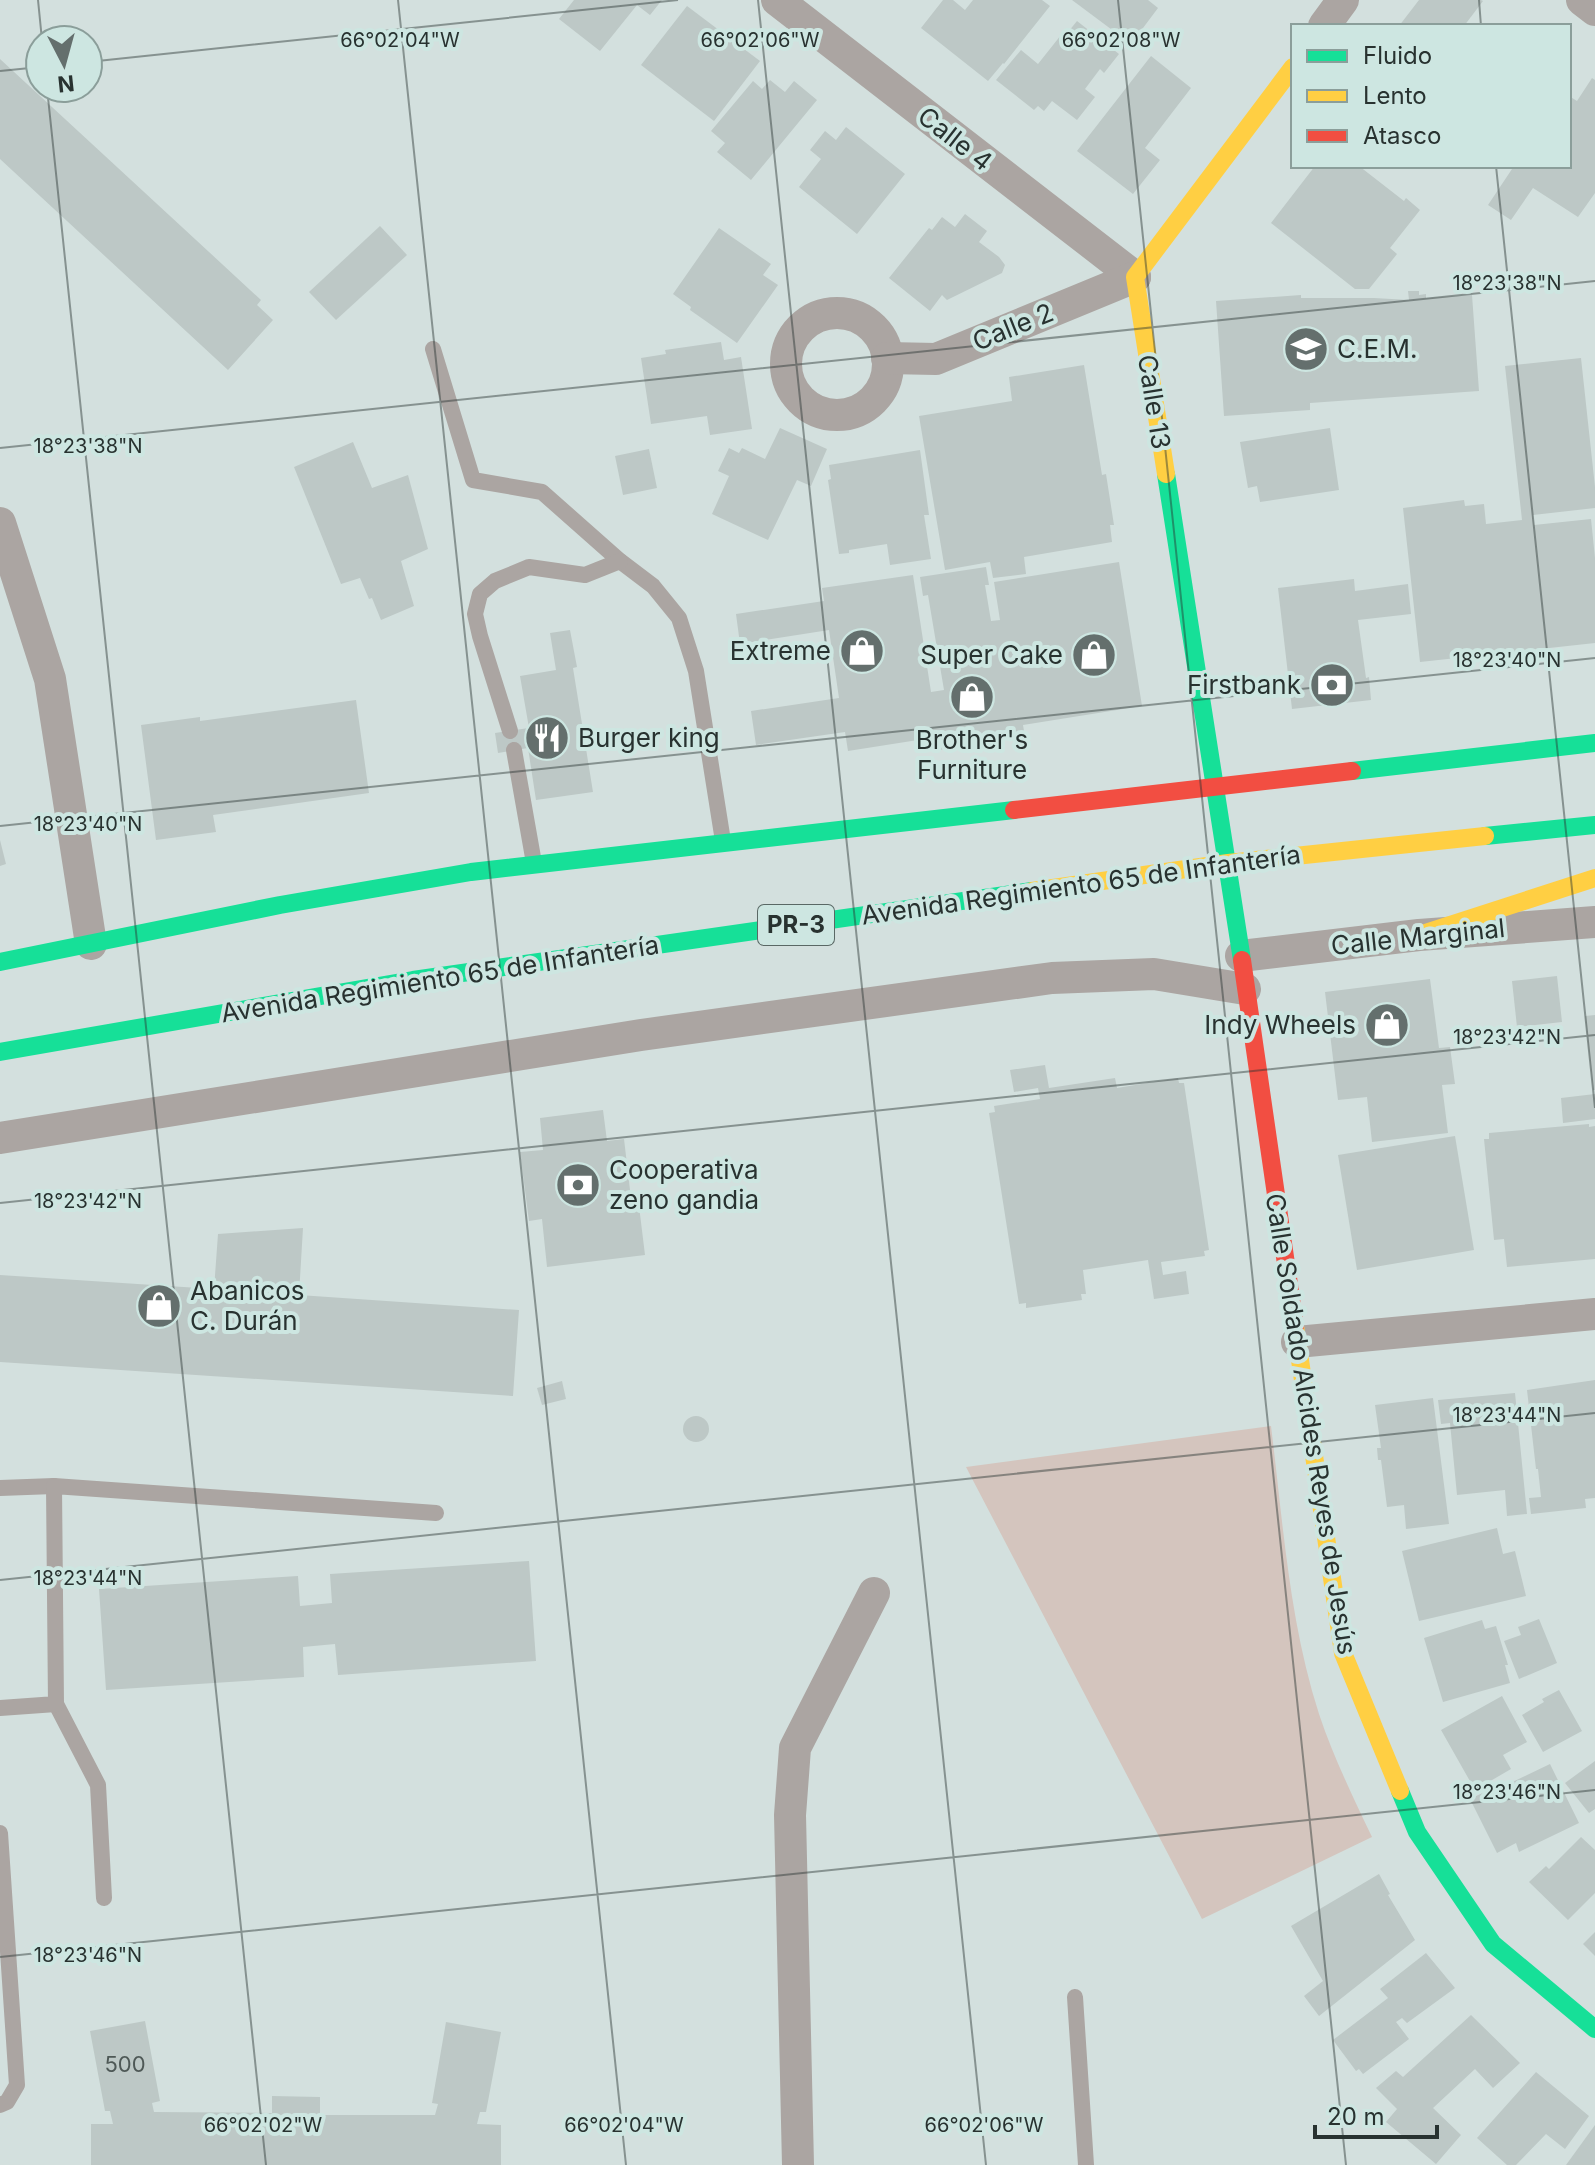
<svg xmlns="http://www.w3.org/2000/svg" width="1595" height="2165" font-family="Inter,sans-serif">
	<rect width="100%" height="100%" fill="#d3e0de"/>
	<path fill="#d4c5be" d="M 1271,1426 C 1283,1522 1289,1621 1319,1714 C 1333,1756 1353,1797 1372,1837 L 1202,1919 L 966,1467 Z"/>
	<g fill="#bdc8c6">
		<polygon points="574,0 662,0 650,15 637,5 600,51 559,19"/>
		<polygon points="943,0 953,0 965,10 973,0 1042,0 1050,6 1004,64 1003,63 988,81 921,28"/>
		<polygon points="1072,0 1148,0 1158,8 1131,44"/>
		<polygon points="1419,0 1481,0 1483,1 1464,26 1399,26"/>
		<polygon points="687,6 760,61 714,121 641,65"/>
		<polygon points="1077,21 1119,54 1104,73 1100,69 1085,89 1095,97 1077,120 1052,101 1044,111 1038,106 1034,110 996,80 1021,50 1038,64 1061,35 1064,37"/>
		<polygon points="1151,56 1191,88 1145,148 1160,160 1133,194 1077,151"/>
		<polygon points="0,59 261,300 257,305 273,320 228,370 0,159"/>
		<polygon points="1592,78 1595,80 1595,193 1578,217 1533,188 1511,220 1488,205 1514,166 1569,166 1569,96 1577,101"/>
		<polygon points="770,80 785,92 794,81 817,100 751,180 717,152 725,143 711,131 753,81 762,89"/>
		<polygon points="846,127 905,174 857,234 799,187 821,159 810,150 825,131 836,140"/>
		<polygon points="1315,166 1359,166 1404,201 1406,198 1420,210 1390,248 1397,254 1369,289 1355,289 1271,223"/>
		<polygon points="965,214 987,231 979,242 999,257 1005,265 1002,273 947,300 942,295 930,311 889,278 929,228 932,230 942,217 955,227"/>
		<polygon points="380,226 407,255 336,320 309,292"/>
		<polygon points="719,228 771,264 763,275 778,285 737,343 690,310 691,307 673,294"/>
		<polygon points="1408,291 1419,291 1419,295 1426,294 1426,298 1472,295 1479,391 1310,403 1310,410 1224,416 1216,301 1301,295 1301,298 1374,298 1409,300"/>
		<polygon points="721,342 724,360 741,357 752,429 710,435 707,416 651,424 641,358 666,354 665,350"/>
		<polygon points="1581,358 1595,487 1595,508 1533,515 1534,525 1591,519 1595,558 1595,643 1420,662 1403,508 1464,500 1465,506 1484,504 1486,524 1522,520 1505,366"/>
		<polygon points="1084,365 1102,475 1106,474 1114,525 1110,525 1112,542 1024,557 1026,574 993,578 990,562 945,570 919,416 1012,401 1009,377"/>
		<polygon points="780,428 827,449 811,486 797,480 768,540 712,514 729,476 718,471 729,448 739,453 742,448 765,459"/>
		<polygon points="1330,428 1339,490 1260,502 1257,486 1248,488 1240,442"/>
		<polygon points="353,442 372,488 408,475 428,549 401,561 414,606 381,620 372,598 369,599 360,578 341,584 294,467"/>
		<polygon points="649,449 657,488 623,495 615,456"/>
		<polygon points="920,450 929,515 924,515 931,559 890,565 887,544 849,550 849,553 839,554 828,480 831,479 829,465"/>
		<polygon points="1119,562 1142,706 1023,725 1025,737 939,750 937,737 848,751 845,732 756,745 751,711 839,698 829,630 740,644 736,614 824,601 822,588 913,575 931,692 944,690 928,595 923,596 920,577 986,567 989,585 985,585 991,621 1000,620 994,582"/>
		<polygon points="1354,579 1355,591 1408,584 1411,614 1358,620 1366,678 1369,677 1371,700 1292,709 1278,588"/>
		<polygon points="570,630 577,667 573,668 593,792 536,800 528,748 498,753 495,733 529,728 520,676 556,670 550,633"/>
		<polygon points="356,700 369,793 213,815 216,832 156,840 141,725 200,717 200,721"/>
		<polygon points="0,840 6,864 0,866"/>
		<polygon points="1557,976 1562,1022 1517,1027 1512,981"/>
		<polygon points="1430,979 1439,1048 1450,1047 1455,1084 1442,1085 1448,1133 1372,1142 1367,1097 1338,1100 1325,992"/>
		<polygon points="1595,1015 1595,1090 1593,1090 1585,1016"/>
		<polygon points="1045,1065 1049,1088 1115,1078 1117,1088 1178,1078 1179,1083 1184,1083 1209,1250 1204,1251 1205,1256 1161,1262 1163,1275 1186,1271 1189,1294 1154,1299 1148,1260 1083,1270 1086,1294 1081,1294 1082,1300 1026,1308 1026,1303 1019,1304 989,1113 995,1112 994,1106 1040,1099 1038,1088 1014,1092 1010,1070"/>
		<polygon points="1595,1094 1595,1119 1563,1123 1561,1098"/>
		<polygon points="603,1110 607,1141 624,1139 632,1207 639,1206 645,1255 547,1267 542,1219 529,1221 520,1152 543,1150 540,1118"/>
		<polygon points="1589,1124 1589,1127 1595,1126 1595,1259 1507,1267 1504,1239 1494,1240 1484,1139 1489,1139 1489,1133"/>
		<polygon points="1455,1136 1474,1250 1357,1270 1338,1155"/>
		<polygon points="303,1228 299,1295 519,1310 513,1396 0,1362 0,1275 214,1289 218,1234"/>
		<polygon points="1595,1380 1595,1498 1585,1499 1586,1508 1531,1514 1529,1498 1541,1497 1538,1469 1536,1469 1527,1390"/>
		<polygon points="562,1381 566,1399 542,1405 537,1388"/>
		<polygon points="1515,1393 1527,1514 1507,1516 1505,1490 1457,1495 1450,1423 1441,1424 1438,1400"/>
		<polygon points="1433,1398 1449,1524 1406,1529 1404,1505 1387,1507 1381,1460 1378,1460 1377,1448 1381,1448 1375,1405"/>
		<circle cx="696" cy="1429" r="13"/>
		<polygon points="1497,1528 1503,1554 1515,1551 1526,1596 1419,1621 1402,1551"/>
		<polygon points="529,1561 536,1661 338,1675 335,1644 303,1647 304,1677 106,1690 99,1589 298,1576 300,1606 332,1603 330,1574"/>
		<polygon points="1539,1619 1557,1663 1519,1679 1504,1641 1521,1635 1518,1627"/>
		<polygon points="1482,1620 1485,1629 1496,1626 1508,1665 1505,1665 1510,1683 1443,1702 1424,1638"/>
		<polygon points="1559,1690 1582,1731 1543,1752 1522,1715 1544,1702 1542,1699"/>
		<polygon points="1502,1696 1527,1742 1503,1755 1511,1769 1475,1790 1441,1730"/>
		<polygon points="1595,1761 1595,1809 1589,1813 1565,1783"/>
		<polygon points="1550,1764 1579,1823 1519,1852 1516,1843 1497,1853 1470,1799 1501,1784 1502,1787"/>
		<polygon points="1581,1837 1595,1850 1595,1893 1568,1920 1529,1882 1546,1866 1549,1869"/>
		<polygon points="1379,1874 1390,1894 1388,1895 1415,1940 1319,2016 1304,1996 1323,1981 1291,1926"/>
		<polygon points="1595,1932 1595,1956 1583,1944"/>
		<polygon points="1426,1953 1455,1988 1407,2023 1402,2018 1396,2022 1409,2039 1363,2074 1359,2069 1356,2071 1333,2040 1388,1998 1380,1989"/>
		<polygon points="1471,2015 1520,2063 1493,2088 1475,2069 1433,2108 1461,2135 1436,2164 1386,2122 1397,2109 1376,2088 1396,2071 1403,2077"/>
		<polygon points="145,2021 160,2101 152,2103 154,2112 272,2113 272,2096 320,2097 320,2115 435,2115 438,2104 432,2103 446,2022 501,2032 486,2112 480,2112 477,2124 501,2125 501,2165 91,2165 91,2124 113,2124 110,2111 105,2111 90,2031"/>
		<polygon points="1536,2072 1589,2116 1565,2149 1546,2134 1516,2165 1507,2165 1477,2138"/>
		<polygon points="1595,2125 1595,2165 1566,2165"/>
	</g>
	<g fill="none" stroke-linecap="round" stroke-linejoin="round">
		<g stroke="#aba5a2" stroke-width="16">
			<polyline points="433,349 473,480 542,492 620,561 653,586 679,618 696,671 723,841"/>
			<polyline points="510,731 480,636 475,614 480,594 495,581 529,567 585,575 620,561"/>
			<polyline points="514,750 534,863"/>
			<polyline points="0,1488 54,1486"/>
			<polyline points="56,1704 98,1785 104,1898"/>
			<polyline points="0,1708 56,1704 54,1486 436,1513"/>
			<polyline points="0,1833 17,2085 7,2102 0,2105"/>
			<polyline points="1075,1997 1086,2165"/>
		</g>
		<g stroke="#aba5a2" stroke-width="32">
			<polyline points="777,0 1135,277"/>
			<polyline points="1582,0 1595,10"/>
			<polyline points="1324,26 1343,0"/>
			<circle cx="837" cy="364" r="51"/>
			<polyline points="887,358 936,359 1135,277"/>
			<polyline points="0,523 50,679 91,944"/>
			<polyline points="1241,956 1419,935 1595,922"/>
			<polyline points="0,1138 641,1035 1052,978 1154,974 1245,989"/>
			<polyline points="1297,1342 1595,1314"/>
			<polyline points="798,2165 790,1815 795,1748 874,1593"/>
		</g>
		<g stroke="#16e098" stroke-width="18">
			<polyline points="1166,474 1242,960"/>
			<polyline points="1352,771 1595,743"/>
			<polyline points="1485,836 1595,825"/>
			<polyline points="0,962 280,905 471,872 1014,810"/>
			<polyline points="0,1052 413,980 1032,891"/>
			<polyline points="1400,1791 1417,1832 1493,1944 1595,2029"/>
		</g>
		<g stroke="#ffcf43" stroke-width="18">
			<polyline points="1166,474 1135,277 1293,67"/>
			<polyline points="1032,891 1228,863 1485,836"/>
			<polyline points="1419,935 1595,878"/>
			<polyline points="1295,1326 1343,1653 1400,1791"/>
		</g>
		<g stroke="#f24e42" stroke-width="18">
			<polyline points="1014,810 1352,771"/>
			<polyline points="1242,960 1295,1326"/>
		</g>
	</g>
	<path fill="none" stroke="#283230" stroke-width="2" stroke-opacity="0.45" d="M 38,0 L 42,40M 398,0 L 626,2165M 758,0 L 986,2165M 1118,0 L 1346,2165M 1479,0 L 1481,26M 88,62 L 678,0M 0,71 L 40,67M 47,88 L 266,2165M 1496,166 L 1595,1108M 0,448 L 1595,281M 0,826 L 1595,658M 0,1203 L 1595,1035M 0,1580 L 1595,1413M 0,1957 L 1595,1790"/>
	<defs>
		<g id="university-disc" transform="scale(2.3)"><circle r="9.5" fill="#646f6d" stroke="#cde6e1"/><path d="M0-5L7-2L0 1L-7-2ZM-4 1L0 2.5L4 1V4Q0 6-4 4Z" fill="#fff"/></g>
		<g id="shop-disc" transform="scale(2.3)"><circle r="9.5" fill="#646f6d" stroke="#cde6e1"/><path d="M-5-2.5h2.3a2.7 3.5 0 0 1 5.4 0H5L5.5 6h-11ZM-1.5-2.5h3a1.5 2.3 0 0 0-3 0Z" fill="#fff"/></g>
		<g id="bank-disc" transform="scale(2.3)"><circle r="9.5" fill="#646f6d" stroke="#cde6e1"/><path d="M-6-4H6V4H-6ZM0-2.3a2.3 2.3 0 1 0 0 4.6a2.3 2.3 0 1 0 0-4.6Z" fill="#fff"/></g>
		<g id="restaurant-disc" transform="scale(2.3)"><circle r="9.5" fill="#646f6d" stroke="#cde6e1"/><path d="M-5-6h1v4h1v-4h1v4h1v-4h1v5L-1.5 .5V6h-2V.5L-5-1ZM5-6V6H3V1.5H1.5Q1.5-4 5-6Z" fill="#fff"/></g>
	</defs>
	<g fill-rule="evenodd">
		<use href="#university-disc" x="1306" y="349"/>
		<use href="#shop-disc" x="862" y="651"/>
		<use href="#shop-disc" x="1094" y="655"/>
		<use href="#bank-disc" x="1332" y="685"/>
		<use href="#shop-disc" x="972" y="697"/>
		<use href="#restaurant-disc" x="547" y="738"/>
		<use href="#shop-disc" x="1387" y="1025"/>
		<use href="#bank-disc" x="578" y="1185"/>
		<use href="#shop-disc" x="159" y="1306"/>
	</g>
	<g text-anchor="middle" stroke-width="8" stroke-linejoin="round" paint-order="stroke">
		<g font-size="22" fill="#4e5856">
			<text x="125" y="2072">500</text>
		</g>
		<rect fill="#cde6e1" stroke="#5a6865" stroke-width="2" x="758" y="905" width="76" height="40" rx="6"/>
		<g font-size="24" font-weight="bold" fill="#283230">
			<text x="796" y="933">PR-3</text>
		</g>
		<g font-size="26" fill="#283230" stroke="#cde6e1">
			<text transform="translate(955 139) rotate(38)" y="9">Calle 4</text>
			<text transform="translate(1013 327) rotate(-22)" y="9">Calle 2</text>
			<text transform="translate(1154 402) rotate(81)" y="9">Calle 13</text>
			<text transform="translate(1081 885) rotate(-8)" y="9">Avenida Regimiento 65 de Infantería</text>
			<text transform="translate(1418 937) rotate(-6)" y="9">Calle Marginal</text>
			<text transform="translate(440 979) rotate(-9)" y="9">Avenida Regimiento 65 de Infantería</text>
			<text transform="translate(1311 1424) rotate(81)" y="9">Calle Soldado Alcides Reyes de Jesús</text>
		</g>
		<g font-size="26" fill="#283230" stroke="#cde6e1" text-anchor="start">
			<text x="1337" y="358">C.E.M.</text>
			<text x="831" y="660" text-anchor="end">Extreme</text>
			<text x="1063" y="664" text-anchor="end">Super Cake</text>
			<text x="1301" y="694" text-anchor="end">Firstbank</text>
			<text x="578" y="747">Burger king</text>
			<text x="972" y="749" text-anchor="middle">Brother's<tspan x="972" dy="30">Furniture</tspan></text>
			<text x="1356" y="1034" text-anchor="end">Indy Wheels</text>
			<text x="609" y="1179">Cooperativa<tspan x="609" dy="30">zeno gandia</tspan></text>
			<text x="190" y="1300">Abanicos<tspan x="190" dy="30">C. Durán</tspan></text>
		</g>
	</g>
	<g font-size="20" text-anchor="middle" fill="#283230" stroke="#cde6e1" stroke-width="8" stroke-linejoin="round" paint-order="stroke">
		<text x="400" y="47">66°02'04"W</text>
		<text x="760" y="47">66°02'06"W</text>
		<text x="1121" y="47">66°02'08"W</text>
		<text x="1507" y="290">18°23'38"N</text>
		<text x="88" y="453">18°23'38"N</text>
		<text x="1507" y="667">18°23'40"N</text>
		<text x="88" y="831">18°23'40"N</text>
		<text x="1507" y="1044">18°23'42"N</text>
		<text x="88" y="1208">18°23'42"N</text>
		<text x="1507" y="1422">18°23'44"N</text>
		<text x="88" y="1585">18°23'44"N</text>
		<text x="1507" y="1799">18°23'46"N</text>
		<text x="88" y="1962">18°23'46"N</text>
		<text x="263" y="2132">66°02'02"W</text>
		<text x="624" y="2132">66°02'04"W</text>
		<text x="984" y="2132">66°02'06"W</text>
	</g>
	<rect x="1291" y="24" width="280" height="144" fill="#cde6e1" stroke="#8b9e9a" stroke-width="2"/>
	<rect x="1307" y="50" width="40" height="12" fill="#16e098" stroke="#8b9e9a" stroke-width="2"/>
	<text x="1363" y="64" font-size="24" fill="#283230">Fluido</text>
	<rect x="1307" y="90" width="40" height="12" fill="#ffcf43" stroke="#8b9e9a" stroke-width="2"/>
	<text x="1363" y="104" font-size="24" fill="#283230">Lento</text>
	<rect x="1307" y="130" width="40" height="12" fill="#f24e42" stroke="#8b9e9a" stroke-width="2"/>
	<text x="1363" y="144" font-size="24" fill="#283230">Atasco</text>
	<g transform="translate(64 64) rotate(174)"><circle r="38" fill="#cde6e1" stroke="#8b9e9a" stroke-width="2"/>
	<path d="M0-6L14 30L0 20L-14 30Z" fill="#646f6d"/>
	<text y="-12" font-size="22" font-weight="bold" text-anchor="middle" fill="#283230">N</text>
	</g>
	<path d="M1315 2125v12h122v-12" fill="none" stroke="#283230" stroke-width="4"/>
	<text x="1327" y="2125" font-size="24" fill="#283230" stroke="#cde6e1" stroke-width="6" paint-order="stroke">20 m</text>
</svg>
